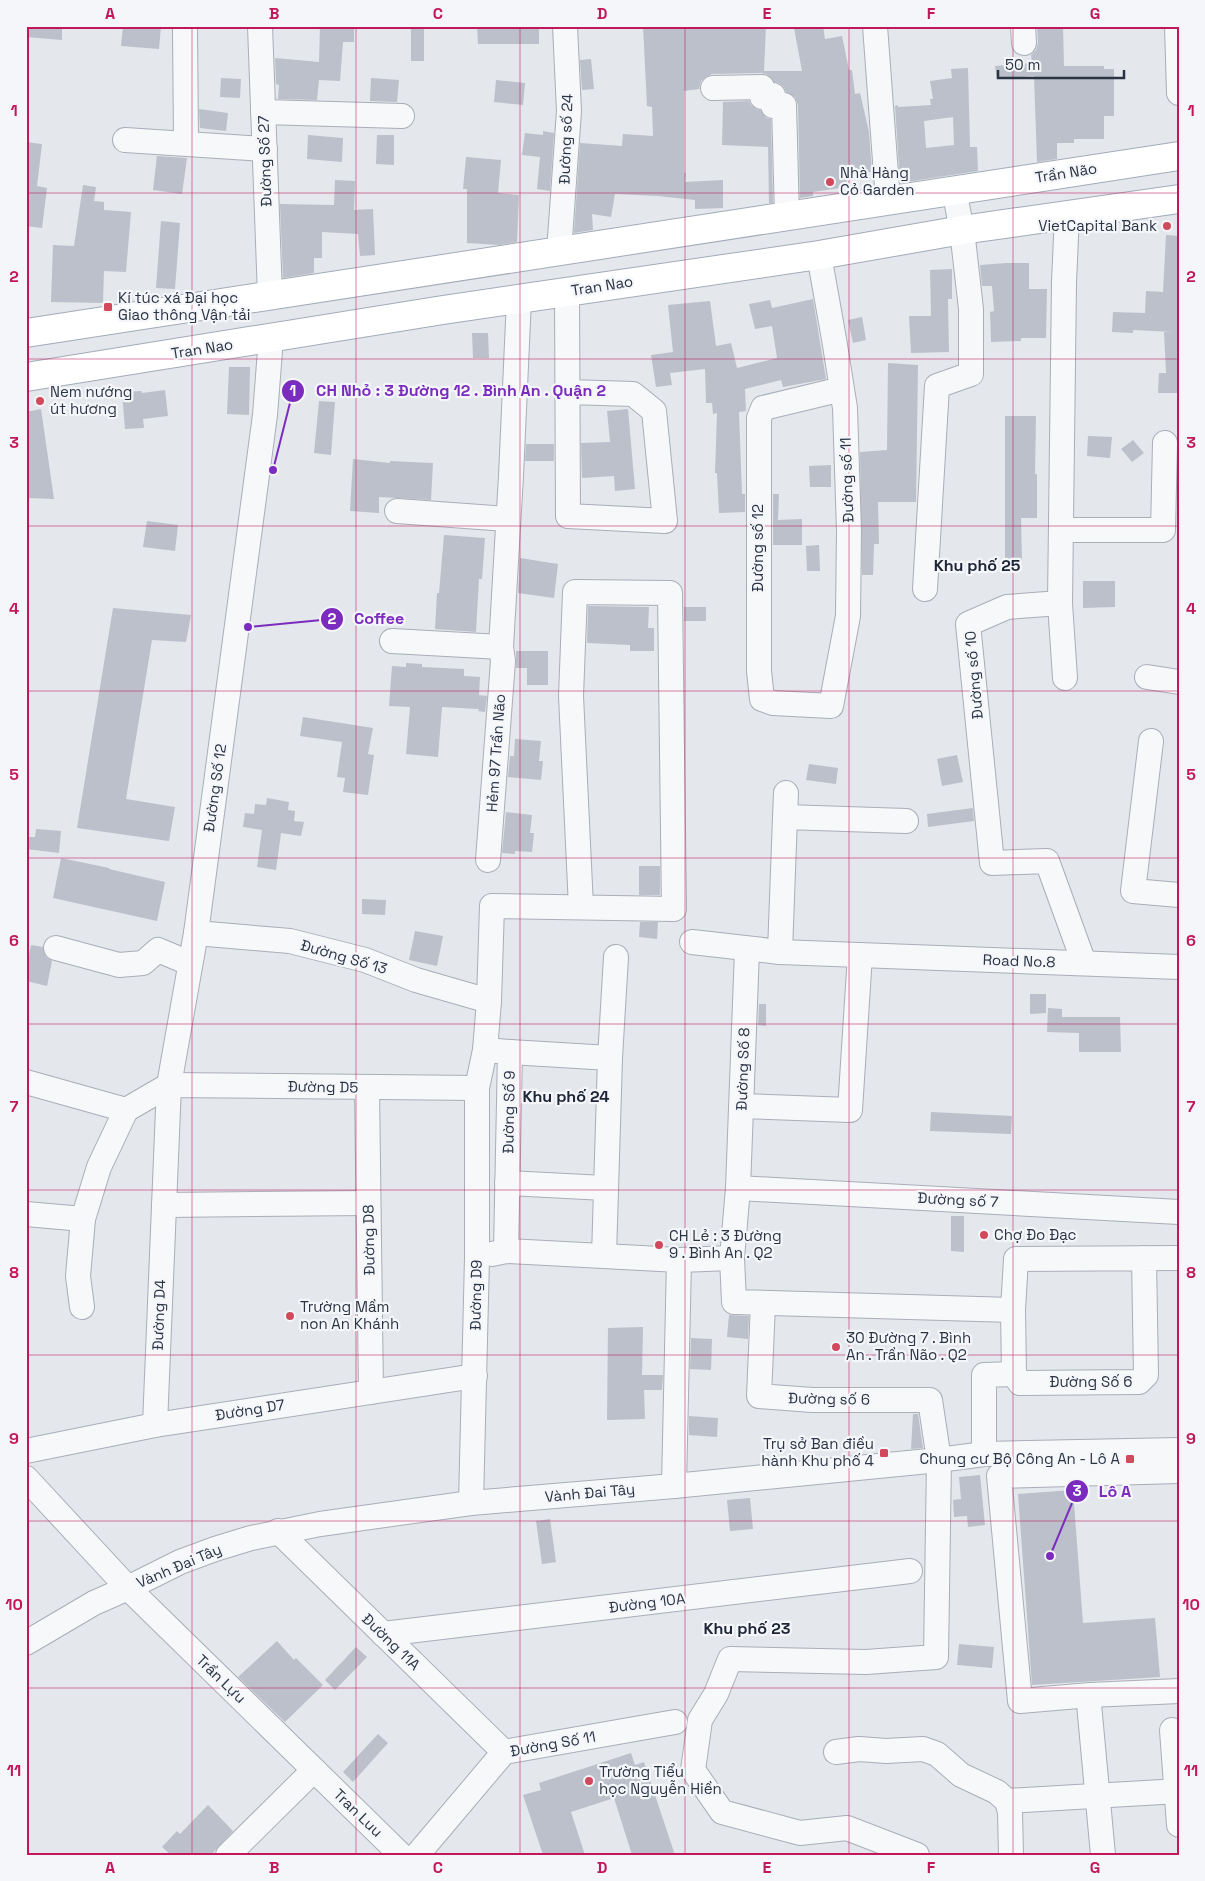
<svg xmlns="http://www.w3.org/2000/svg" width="1205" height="1881" font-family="'Space Grotesk',sans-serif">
	<rect width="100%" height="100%" fill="#e4e7ec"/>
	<g fill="#bbc0ca" fill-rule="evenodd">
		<polygon points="26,26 62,26 62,40 26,37"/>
		<polygon points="123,26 161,26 159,49 121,46"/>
		<polygon points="320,26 354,26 354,42 343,42 340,81 319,80 317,100 278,99 279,85 276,84 275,58 319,62"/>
		<rect x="411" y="26" width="13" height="35"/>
		<polygon points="477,26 539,26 539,44 478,44"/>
		<polygon points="643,26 766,26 764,71 802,71 794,28 823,26 825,39 842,36 849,70 852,70 855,94 860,93 869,132 872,172 846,173 847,187 813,192 813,196 800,198 798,105 795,97 786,92 784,87 779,83 774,82 768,75 762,73 712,74 706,77 701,81 699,89 684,91 684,173 686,173 685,182 723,180 723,208 695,209 695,200 658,196 615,194 611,217 592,214 593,230 574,233 580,143 622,146 623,134 653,136 652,107 647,106"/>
		<polygon points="1037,26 1063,26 1064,66 1104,66 1104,69 1114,69 1114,116 1104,116 1104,139 1074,139 1074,143 1057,143 1057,159 1037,162 1034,76 997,79 995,66 1032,63 1031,55 1036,50 1038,43"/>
		<polygon points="591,59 594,89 582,90 580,60"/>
		<path d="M 968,68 L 970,147 L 977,147 L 978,171 L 900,183 L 895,106 L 898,105 L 898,107 L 931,105 L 930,99 L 933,99 L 930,81 L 952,78 L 951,69 ZM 953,117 L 954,145 L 926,148 L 924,121 Z"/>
		<polygon points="221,78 241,79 240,98 220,97"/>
		<polygon points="371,78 399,80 397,102 370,101"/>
		<polygon points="496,80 525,83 523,105 494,102"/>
		<polygon points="749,101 751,105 756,109 760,110 766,118 771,119 773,203 769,203 768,147 722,145 723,102"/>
		<polygon points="199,109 228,113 226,131 200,128"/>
		<polygon points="543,131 554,133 550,191 537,189 540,157 522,155 525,133 543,135"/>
		<polygon points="308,135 343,138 342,162 307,159"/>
		<polygon points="377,135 394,135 394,165 376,164"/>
		<polygon points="26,142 42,144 37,186 47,188 42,228 26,226"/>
		<polygon points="157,156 187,158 182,194 153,190"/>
		<polygon points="466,157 501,160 498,193 519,195 517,242 499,245 467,243 467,189 463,189"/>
		<polygon points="335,180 355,181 354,210 373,209 375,255 360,256 358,234 322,232 322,258 314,258 314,273 283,278 280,204 334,205"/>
		<polygon points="83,185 96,187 94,201 104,202 104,210 131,212 126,272 104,271 103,303 51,302 53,245 74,246"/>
		<polygon points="161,221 180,223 175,289 156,288"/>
		<polygon points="1166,235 1179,236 1177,332 1179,332 1179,393 1158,393 1159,373 1166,373 1164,332 1173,332 1133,330 1133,333 1112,332 1113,312 1145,313 1146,291 1163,292"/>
		<polygon points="1006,263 1029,263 1029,289 1047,289 1046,338 1021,338 1021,341 991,342 990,312 994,311 992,286 982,286 980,265"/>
		<polygon points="952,269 952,299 948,299 949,352 911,353 909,316 931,316 930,270"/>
		<polygon points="813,299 826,379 783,387 781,380 745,389 746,411 739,412 742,494 745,494 745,512 719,513 717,473 715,473 717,413 713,414 712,403 706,403 705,369 670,373 672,385 656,387 651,355 673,352 668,305 710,301 716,346 731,343 737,368 777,358 772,326 755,329 749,304 770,300 772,308"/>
		<polygon points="862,317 866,340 853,343 848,320"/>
		<polygon points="472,333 488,333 489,358 473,358"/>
		<polygon points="888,363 918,365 916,502 878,502 879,544 874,544 873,575 862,575 860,452 887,450"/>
		<polygon points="229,367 250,367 249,415 227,414"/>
		<polygon points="165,390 168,416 143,419 144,428 125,429 122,392 141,391 142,393"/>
		<polygon points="319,401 335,402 331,455 314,453"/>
		<polygon points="41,409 54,499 26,498 26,412"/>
		<polygon points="628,409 635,489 615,491 614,476 582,478 581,443 610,442 607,411"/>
		<polygon points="1005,416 1036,416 1035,474 1037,474 1037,518 1021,518 1022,560 1005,560"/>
		<polygon points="1088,436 1112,437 1110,458 1087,456"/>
		<polygon points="1133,440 1144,453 1132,462 1121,449"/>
		<polygon points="526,444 554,444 554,461 525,461"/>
		<polygon points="353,459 390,463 390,461 433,463 431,500 379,497 379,513 350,511"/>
		<polygon points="831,465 831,487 810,487 809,466"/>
		<polygon points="773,494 779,494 778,520 802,519 802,545 773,545"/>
		<polygon points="147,521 178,525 175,551 143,547"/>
		<polygon points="444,535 485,538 482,579 479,579 476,632 435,629 437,593 439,593"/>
		<polygon points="819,545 820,571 807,571 806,546"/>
		<polygon points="520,558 558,564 554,598 518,593"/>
		<polygon points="1083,581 1115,581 1115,607 1083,608"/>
		<polygon points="588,606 649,607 648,628 654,628 654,651 630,651 630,645 587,643"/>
		<rect x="684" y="607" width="22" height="14"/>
		<polygon points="113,608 191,615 186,642 152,640 126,799 175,807 169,841 77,828"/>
		<polygon points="516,651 548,651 548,685 527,685 527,668 516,668"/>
		<polygon points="406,663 422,664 422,667 464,669 464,676 480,677 479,695 487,696 485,712 478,711 479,709 442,707 438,757 406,754 410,707 389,706 392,666 406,667"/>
		<polygon points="303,717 373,728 368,754 374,755 368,795 343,792 345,778 337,777 342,742 300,736"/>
		<polygon points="515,739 541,741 539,761 543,761 541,780 508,777 510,756 514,756"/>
		<polygon points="957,755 963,782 942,786 937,759"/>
		<polygon points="809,764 838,768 836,784 806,780"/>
		<polygon points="267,798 289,802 288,810 295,811 294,821 304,822 301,836 281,833 276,870 257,867 262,830 243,827 245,813 254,814 255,804 266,805"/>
		<polygon points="973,808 974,821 928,827 927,814"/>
		<polygon points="506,812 532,815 530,833 534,833 532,852 515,851 515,854 502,853"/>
		<polygon points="36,829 61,831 59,853 26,849 26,837 35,837"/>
		<polygon points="61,858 109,868 109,869 165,882 157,921 53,898"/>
		<rect x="639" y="866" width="21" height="29"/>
		<polygon points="362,899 386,900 385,915 362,914"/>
		<polygon points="640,922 658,922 657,939 639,937"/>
		<polygon points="415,931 443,936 437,966 409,960"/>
		<polygon points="31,945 43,947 46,957 52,961 47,986 26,981 26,968"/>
		<polygon points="1030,994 1046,994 1046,1013 1030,1014"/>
		<polygon points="759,1004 766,1004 766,1026 758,1025"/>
		<polygon points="1048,1008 1062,1009 1062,1017 1120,1017 1121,1052 1079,1052 1079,1033 1047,1032"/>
		<polygon points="931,1112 1012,1116 1011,1134 930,1131"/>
		<polygon points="951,1216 964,1216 964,1252 951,1251"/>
		<polygon points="729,1315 749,1316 748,1339 727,1337"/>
		<polygon points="643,1327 642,1375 663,1375 662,1390 644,1390 645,1419 607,1420 608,1328"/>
		<polygon points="691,1338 712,1339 711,1370 690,1369"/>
		<polygon points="913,1414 918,1414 923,1448 911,1449"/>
		<polygon points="689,1416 718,1418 717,1437 689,1435"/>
		<polygon points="980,1475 985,1525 968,1527 967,1516 954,1517 953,1500 961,1499 959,1477"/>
		<polygon points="1073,1490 1083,1623 1155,1618 1160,1677 1032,1685 1018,1494"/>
		<polygon points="750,1498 753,1529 730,1531 727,1500"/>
		<polygon points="550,1519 556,1562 542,1564 536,1521"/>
		<polygon points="277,1641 294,1660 296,1658 323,1685 285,1722 238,1677"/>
		<polygon points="959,1644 994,1647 992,1668 957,1665"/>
		<polygon points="356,1647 367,1657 335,1690 325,1680"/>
		<polygon points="378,1734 388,1743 353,1782 343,1772"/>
		<polygon points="631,1753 635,1765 644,1762 675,1855 632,1855 614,1798 571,1812 585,1855 543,1855 523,1795 541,1790 539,1783"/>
		<polygon points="208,1805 233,1831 211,1855 171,1855 162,1847 177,1831 180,1834"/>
	</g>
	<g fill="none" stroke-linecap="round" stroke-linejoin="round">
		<g stroke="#a9aeb7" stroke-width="26">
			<g id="minor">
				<polyline points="260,26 270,296"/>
				<polyline points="875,26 888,201"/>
				<polyline points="1023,26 1024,43"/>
				<polyline points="1177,26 1179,93"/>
				<polyline points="185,28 186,143"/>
				<polyline points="713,88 762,87 762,97 773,95 773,106 784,105 787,216"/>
				<polyline points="263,112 402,116"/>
				<polyline points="125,140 265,149"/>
				<polyline points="559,252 569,111 565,26"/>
				<polyline points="819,255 834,339 845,408 849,531 848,616 831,706 773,703 762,699 759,671 759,418 763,408 842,389"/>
				<polyline points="567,291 568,516 665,521 654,411 633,394 568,392"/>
				<polyline points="397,511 507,519"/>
				<polyline points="1061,530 1163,530 1165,443"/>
				<polyline points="925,589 937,386 971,374 971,309 962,230 954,190"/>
				<polyline points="1060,603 1007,607 968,624 992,863 1047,861 1084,963"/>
				<polyline points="392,641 501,647"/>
				<polyline points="1147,677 1179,682"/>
				<polyline points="1065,678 1060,603 1064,282 1067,215"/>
				<polyline points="1151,741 1133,891 1179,895"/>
				<polyline points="785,817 786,793"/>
				<polyline points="488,860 503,661 501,647 511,476 519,299"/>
				<polyline points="196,933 290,941 365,960 416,980 489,1001"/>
				<polyline points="692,942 780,952 1179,967"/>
				<polyline points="56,948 119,965 143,963 158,950 189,963"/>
				<polyline points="747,950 738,1188 732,1258 734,1302 1013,1310"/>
				<polyline points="780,952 785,817 906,821"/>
				<polyline points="510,1052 610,1058"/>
				<polyline points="26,1082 126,1110 169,1085 196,933 265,415 271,338"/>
				<polyline points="367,1088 371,1392"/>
				<polyline points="742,1106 850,1110 860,955"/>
				<polyline points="507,1183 605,1188"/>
				<polyline points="738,1188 1179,1212"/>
				<polyline points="164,1205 368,1203"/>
				<polyline points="26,1214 83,1219"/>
				<polyline points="506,1251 510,1052 485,1050 489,1001 492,906 674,909 670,593 575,592 571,696 581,907"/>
				<polyline points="492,1254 506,1251 679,1260 732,1258"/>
				<polyline points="604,1256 610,1058 616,957"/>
				<polyline points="1144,1258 1146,1375 1139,1382 1020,1383 1014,1374 1013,1310 1016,1259 1179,1258"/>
				<polyline points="763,1304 759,1396 812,1400 930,1400 939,1460 936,1657 866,1662 730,1659 716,1694 700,1720 693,1770 722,1812 800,1833 847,1828 917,1855"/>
				<polyline points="82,1307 78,1276 83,1219 99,1167 126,1110"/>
				<polyline points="155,1425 169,1085 477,1088"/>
				<polyline points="26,1451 155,1425 475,1376"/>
				<polyline points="984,1454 984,1375 1014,1374"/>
				<polyline points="1179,1471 999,1476 1020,1701 1090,1695 1179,1691"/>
				<polyline points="26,1478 128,1588 401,1855"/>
				<polyline points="674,1486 679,1260"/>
				<polyline points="471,1503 477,1258 477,1088 485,1050"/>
				<polyline points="278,1531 504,1752"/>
				<polyline points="383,1634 910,1571"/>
				<polyline points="26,1643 94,1603 128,1588 180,1562 215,1549 251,1538 320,1524 471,1503 674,1486 939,1460 984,1454 1179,1450"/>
				<polyline points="1089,1704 1103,1855"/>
				<polyline points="1172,1730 1179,1825"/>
				<polyline points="836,1752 859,1749 886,1751 923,1749 937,1754 961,1775 997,1792 1007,1801 1010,1812 1011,1855"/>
				<polyline points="1007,1801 1179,1791"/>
				<polyline points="228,1855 314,1770"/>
				<polyline points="417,1855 504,1752 675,1722"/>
			</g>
		</g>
		<g stroke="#a3abb8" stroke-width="30">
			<g id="major">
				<polyline points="26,333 1179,156"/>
				<polyline points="26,377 443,310 819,255 962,230 1179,199"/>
			</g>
		</g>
		<use href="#minor" stroke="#f7f8fa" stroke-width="24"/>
		<use href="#major" stroke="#fff" stroke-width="28"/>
	</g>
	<path fill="none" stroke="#c2185b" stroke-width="1" stroke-opacity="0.55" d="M 192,26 L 192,1855M 356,26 L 356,1855M 520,26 L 520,1855M 685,26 L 685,1855M 849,26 L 849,1855M 1013,26 L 1013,1855M 26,193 L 1179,193M 26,359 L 1179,359M 26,526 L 1179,526M 26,691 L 1179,691M 26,858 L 1179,858M 26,1024 L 1179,1024M 26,1190 L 1179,1190M 26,1355 L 1179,1355M 26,1521 L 1179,1521M 26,1688 L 1179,1688"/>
	<g fill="#d1495b" stroke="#f4f6f9" stroke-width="2">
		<circle cx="830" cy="182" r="5"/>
		<circle cx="1167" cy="226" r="5"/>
		<rect x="103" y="302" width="10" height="10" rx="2.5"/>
		<circle cx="40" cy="401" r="5"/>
		<circle cx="984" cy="1235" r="5"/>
		<circle cx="659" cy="1245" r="5"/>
		<circle cx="290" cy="1316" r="5"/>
		<circle cx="836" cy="1347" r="5"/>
		<rect x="879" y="1448" width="10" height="10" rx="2.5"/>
		<rect x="1125" y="1454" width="10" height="10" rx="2.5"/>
		<circle cx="589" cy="1781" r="5"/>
	</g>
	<g text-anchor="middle" stroke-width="4.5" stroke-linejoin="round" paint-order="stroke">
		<g font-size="15" fill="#2b3445" stroke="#f4f6f9">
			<text transform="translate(566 139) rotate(-88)" y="5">Đường số 24</text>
			<text transform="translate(265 161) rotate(-92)" y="5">Đường Số 27</text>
			<text transform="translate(1066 173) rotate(-9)" y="5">Trần Não</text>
			<text transform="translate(602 286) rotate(-9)" y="5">Tran Nao</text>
			<text transform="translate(202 349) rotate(-9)" y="5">Tran Nao</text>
			<text transform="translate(847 480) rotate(-92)" y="5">Đường số 11</text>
			<text transform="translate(758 548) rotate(-90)" y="5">Đường số 12</text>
			<text transform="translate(974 675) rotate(-95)" y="5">Đường số 10</text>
			<text transform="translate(496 753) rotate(-86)" y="5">Hẻm 97 Trần Não</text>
			<text transform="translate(215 788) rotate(-82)" y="5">Đường Số 12</text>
			<text transform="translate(344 957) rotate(16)" y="5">Đường Số 13</text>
			<text transform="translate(1019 961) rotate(2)" y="5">Road No.8</text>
			<text transform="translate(743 1069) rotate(-88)" y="5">Đường Số 8</text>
			<text transform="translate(323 1087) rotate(1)" y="5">Đường D5</text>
			<text transform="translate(509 1112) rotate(-89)" y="5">Đường Số 9</text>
			<text transform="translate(958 1200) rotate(3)" y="5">Đường số 7</text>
			<text transform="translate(369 1240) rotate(-91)" y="5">Đường D8</text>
			<text transform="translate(476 1295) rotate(-89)" y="5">Đường D9</text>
			<text transform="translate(159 1315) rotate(-88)" y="5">Đường D4</text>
			<text x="1091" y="1387">Đường Số 6</text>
			<text transform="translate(829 1399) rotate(1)" y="5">Đường số 6</text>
			<text transform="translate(250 1410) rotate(-9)" y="5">Đường D7</text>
			<text transform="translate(590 1493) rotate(-5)" y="5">Vành Đai Tây</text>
			<text transform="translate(179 1566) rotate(-23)" y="5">Vành Đai Tây</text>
			<text transform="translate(647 1603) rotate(-7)" y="5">Đường 10A</text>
			<text transform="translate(391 1642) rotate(44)" y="5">Đường 11A</text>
			<text transform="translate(221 1679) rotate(44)" y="5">Trần Lựu</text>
			<text transform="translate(553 1744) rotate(-10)" y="5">Đường Số 11</text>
			<text transform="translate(358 1813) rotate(44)" y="5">Tran Luu</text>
		</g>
		<g font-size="15" fill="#2b3445" stroke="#f4f6f9" text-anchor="start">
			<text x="840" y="178">Nhà Hàng<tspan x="840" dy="17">Cỏ Garden</tspan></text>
			<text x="1157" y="231" text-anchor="end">VietCapital Bank</text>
			<text x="118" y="303">Kí túc xá Đại học<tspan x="118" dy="17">Giao thông Vận tải</tspan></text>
			<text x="50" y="397">Nem nướng<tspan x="50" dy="17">út hương</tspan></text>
			<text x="994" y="1240">Chợ Đo Đạc</text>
			<text x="669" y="1241">CH Lẻ : 3 Đường<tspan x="669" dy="17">9 . Bình An . Q2</tspan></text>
			<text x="300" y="1312">Trường Mầm<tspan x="300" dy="17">non An Khánh</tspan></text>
			<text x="846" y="1343">30 Đường 7 . Bình<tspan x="846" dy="17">An . Trần Não . Q2</tspan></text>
			<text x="874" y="1449" text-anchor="end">Trụ sở Ban điều<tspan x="874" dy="17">hành Khu phố 4</tspan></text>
			<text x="1120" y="1464" text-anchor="end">Chung cư Bộ Công An - Lô A</text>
			<text x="599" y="1777">Trường Tiểu<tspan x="599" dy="17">học Nguyễn Hiền</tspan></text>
		</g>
		<g font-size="16" font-weight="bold" fill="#1d2536" stroke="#f4f6f9">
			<text x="977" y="571">Khu phố 25</text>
			<text x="566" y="1102">Khu phố 24</text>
			<text x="747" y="1634">Khu phố 23</text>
		</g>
	</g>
	<path fill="none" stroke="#7b2cbf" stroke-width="2" d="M273 470L293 391M248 627L332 619M1050 1556L1077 1491"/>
	<g fill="#7b2cbf" stroke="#f4f6f9" stroke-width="2">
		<circle cx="273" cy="470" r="5"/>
		<circle cx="248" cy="627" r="5"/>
		<circle cx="1050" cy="1556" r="5"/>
		<circle cx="293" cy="391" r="12"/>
		<circle cx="332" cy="619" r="12"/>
		<circle cx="1077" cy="1491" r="12"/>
	</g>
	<g font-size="15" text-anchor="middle" font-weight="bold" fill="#fff">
		<text x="293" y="396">1</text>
		<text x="332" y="624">2</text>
		<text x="1077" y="1496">3</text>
	</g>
	<g font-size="16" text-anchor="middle" font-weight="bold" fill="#7b2cbf" stroke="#f4f6f9" stroke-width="4.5" stroke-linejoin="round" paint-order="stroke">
		<text x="461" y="396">CH Nhỏ : 3 Đường 12 . Bình An . Quận 2</text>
		<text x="379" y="624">Coffee</text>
		<text x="1115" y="1497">Lô A</text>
	</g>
	<rect width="1205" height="1881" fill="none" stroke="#f4f6f9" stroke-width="55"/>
	<path d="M998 70v8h126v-8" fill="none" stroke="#2b3445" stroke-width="2.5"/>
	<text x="1005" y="70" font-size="15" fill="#2b3445" stroke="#f4f6f9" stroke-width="4" paint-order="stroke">50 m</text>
	<rect x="28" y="28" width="1150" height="1826" fill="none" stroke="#c2185b" stroke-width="2"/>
	<g font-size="16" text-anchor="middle" font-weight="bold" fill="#c2185b">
		<text x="110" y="19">A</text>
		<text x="274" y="19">B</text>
		<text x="438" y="19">C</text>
		<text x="602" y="19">D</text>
		<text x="767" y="19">E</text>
		<text x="931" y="19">F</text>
		<text x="1095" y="19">G</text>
		<text x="14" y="116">1</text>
		<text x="1191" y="116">1</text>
		<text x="14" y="282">2</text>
		<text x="1191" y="282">2</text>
		<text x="14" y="448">3</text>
		<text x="1191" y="448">3</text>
		<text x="14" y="614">4</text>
		<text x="1191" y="614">4</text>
		<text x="14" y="780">5</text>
		<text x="1191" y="780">5</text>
		<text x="14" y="946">6</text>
		<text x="1191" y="946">6</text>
		<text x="14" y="1112">7</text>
		<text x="1191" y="1112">7</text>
		<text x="14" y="1278">8</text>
		<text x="1191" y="1278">8</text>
		<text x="14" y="1444">9</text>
		<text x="1191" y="1444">9</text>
		<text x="14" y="1610">10</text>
		<text x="1191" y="1610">10</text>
		<text x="14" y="1776">11</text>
		<text x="1191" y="1776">11</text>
		<text x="110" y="1873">A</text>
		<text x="274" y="1873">B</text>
		<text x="438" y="1873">C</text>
		<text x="602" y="1873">D</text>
		<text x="767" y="1873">E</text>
		<text x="931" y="1873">F</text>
		<text x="1095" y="1873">G</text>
	</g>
</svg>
